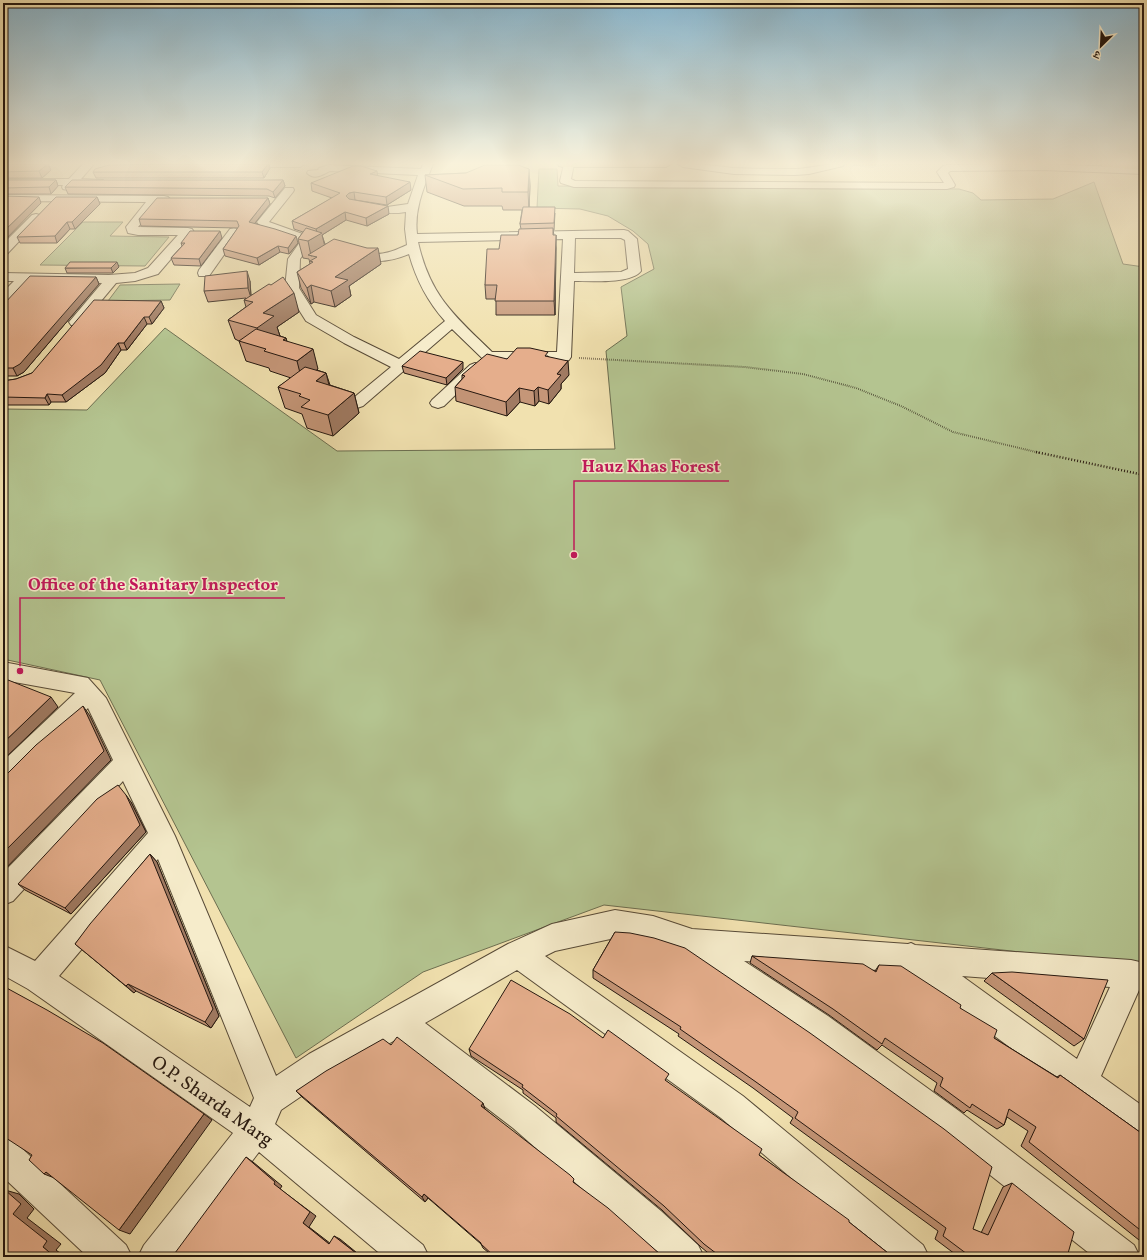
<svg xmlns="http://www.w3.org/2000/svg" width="1147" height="1260" font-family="Vollkorn,'Noto Serif Devanagari',serif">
	<rect width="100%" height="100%" fill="#f1e1af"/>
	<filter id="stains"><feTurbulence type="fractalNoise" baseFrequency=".005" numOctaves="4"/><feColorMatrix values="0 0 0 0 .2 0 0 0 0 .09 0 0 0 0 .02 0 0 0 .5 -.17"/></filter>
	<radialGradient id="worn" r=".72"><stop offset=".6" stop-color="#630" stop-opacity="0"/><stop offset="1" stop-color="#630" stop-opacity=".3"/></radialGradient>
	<g fill="#b4c490" stroke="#6c6e50">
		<polygon points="539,169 557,169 558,186 959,189 973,193 981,200 1053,199 1094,182 1123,264 1144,267 1144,966 604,905 423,972 296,1058 100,680 3,659 3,409 87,410 165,328 337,451 615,449 606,351 627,336 621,287 654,269 648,244 633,231 608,216 580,209 537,208"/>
		<polygon points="83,222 123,222 110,236 169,237 145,266 40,265"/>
		<polygon points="180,284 170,300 108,301 120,285"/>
	</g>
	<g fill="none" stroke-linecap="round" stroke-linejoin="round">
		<g stroke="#574a37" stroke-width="2">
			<g id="minor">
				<path d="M 83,164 L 94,164 L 81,179 L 103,180 L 104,182 L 103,184 L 75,185 C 71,189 69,191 63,189 L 62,187 L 63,185 L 3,185 L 3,179 L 69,179 Z"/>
				<polygon points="238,164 305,164 300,167 243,167"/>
				<path d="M 423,164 L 433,164 C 424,187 414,209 417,234 L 624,230 L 628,231 L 637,239 L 641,271 C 632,284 589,281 574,281 L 571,357 L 569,360 L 564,361 L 483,359 L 452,329 L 363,406 L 357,408 L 351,406 L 349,403 L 351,400 L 391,367 L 344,343 L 306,321 L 285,288 L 288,259 L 300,242 L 262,228 L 257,222 L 285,188 L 293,188 L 294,190 L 293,192 L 269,222 L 311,237 L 313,240 L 300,259 L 299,288 L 316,315 L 354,337 L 399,359 L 445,321 C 427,301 416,279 409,254 C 384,264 372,262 347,256 L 345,253 L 347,250 C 355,248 364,253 372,254 C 385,255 396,250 407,245 L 405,229 L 406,212 C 389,215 373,212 357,208 L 355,206 L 357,204 L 361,203 L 387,207 L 408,204 L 418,175 L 330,171 C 323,174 315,181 307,173 L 308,171 L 318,170 L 319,168 L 329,165 L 421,169 ZM 575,238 L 621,238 L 625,240 L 628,269 L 621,272 L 574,273 ZM 563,239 L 557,352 L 492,352 C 454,315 430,296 418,242 Z"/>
				<polygon points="564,164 574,164 571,179 575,181 944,183 937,172 943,166 947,165 1044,164 1144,168 1144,174 1044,170 950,171 948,173 955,185 954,187 947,189 574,187 561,183 560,181"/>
				<path d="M 678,164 C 697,163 715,166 733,168 C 753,169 773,169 792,169 C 810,169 826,163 844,164 L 843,166 L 809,174 L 795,175 L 734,174 L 683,167 Z"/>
				<polygon points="3,195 164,196 168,197 170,199 168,201 158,202 138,227 188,228 192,229 194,232 158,274 135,281 116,283 81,325 76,326 71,325 69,322 102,283 28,281 8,303 3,304 3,292 14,281 3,281 3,273 109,275 135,273 148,268 178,235 138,235 128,233 126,227 146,202 3,201"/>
				<polygon points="36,214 40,215 42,217 40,219 7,254 3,255 3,244 32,215"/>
				<polygon points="234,228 238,229 240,232 209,276 199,276 198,273 199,270 230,229"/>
				<polygon points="475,363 480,365 483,368 480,371 444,406 438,408 432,406 430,403 432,400 470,365"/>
				<path d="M 3,662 L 88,678 L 106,698 L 175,836 L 276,1076 L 309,1054 L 508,944 L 552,924 L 615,910 L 653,916 L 692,929 L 908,944 L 911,943 L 915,945 L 1131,960 L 1144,963 L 1144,991 L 1139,990 L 1101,1076 L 1144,1107 L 1144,1143 L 1133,1138 L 908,972 L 744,961 L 828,1016 L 959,1111 L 1134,1245 L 1140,1257 L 1094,1257 L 937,1133 L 806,1038 L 684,954 L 653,944 L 629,939 L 615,938 L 555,951 L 545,956 L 743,1096 L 923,1245 L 929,1257 L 884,1257 L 721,1118 L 517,970 L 425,1023 L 535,1106 L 661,1211 L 698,1245 L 704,1257 L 660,1257 L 513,1128 L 397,1039 L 331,1076 L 281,1110 L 275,1124 L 423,1245 L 429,1257 L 384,1257 L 259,1152 L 178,1257 L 138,1257 L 144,1245 L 233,1133 L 28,989 L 3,975 L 3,945 L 35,961 L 148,833 L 123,781 L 13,901 L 3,905 L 3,873 L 113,760 L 88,708 L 12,784 L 3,787 L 3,761 L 75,693 L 3,680 ZM 158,859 L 254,1098 L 250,1107 L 59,976 ZM 962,976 L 1110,987 L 1077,1059 Z"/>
				<polygon points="3,1138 15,1142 126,1245 132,1257 88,1257 3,1177"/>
			</g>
		</g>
		<g stroke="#24170f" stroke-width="2">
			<g id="major">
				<polygon points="558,164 671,164 666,167 563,167 559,166"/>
				<polygon points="1101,164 1144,164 1144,170 1106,167 1102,166"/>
			</g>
		</g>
		<polyline stroke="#24170f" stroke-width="1.5" stroke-dasharray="0.5 1" stroke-linecap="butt" points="853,165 932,164"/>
		<polyline stroke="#24170f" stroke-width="2" stroke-dasharray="0.5 1.5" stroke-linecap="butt" points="579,358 745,367 803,374 856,388 901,406 953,432 1040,453"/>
		<polyline stroke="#24170f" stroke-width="2.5" stroke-dasharray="1 2" stroke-linecap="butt" points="1036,452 1144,475"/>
		<use href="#minor" fill="#f6eccb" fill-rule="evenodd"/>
		<use href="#major" fill="#e8c078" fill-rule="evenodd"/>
	</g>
	<g fill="#c59678" stroke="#24170f">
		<polygon points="3,164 51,170 42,178 3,178"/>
		<polygon points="270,168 264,178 96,178 93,172"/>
		<polygon points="529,169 530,186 529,207 555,213 554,230 553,230 554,235 556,248 555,315 496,315 496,299 486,299 485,285 499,249 518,235 521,229 520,224 522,210 503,210 502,206 464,206 427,192 425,175 466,173"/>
		<polygon points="378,176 411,190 387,205 355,200 353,200 389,214 367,226 346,220 322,235 325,244 381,264 349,286 351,296 335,307 314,302 311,304 301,288 297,272 310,264 309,259 303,258 298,239 303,232 294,229 292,221 332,198 312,191 311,183"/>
		<polygon points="3,180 56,180 58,186 51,194 3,194"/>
		<polygon points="283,180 285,186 275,198 269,196 68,194 65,187"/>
		<polygon points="97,197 100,204 75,229 70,229 57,243 20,243 17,237"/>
		<polygon points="268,198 270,204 255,223 298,243 289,254 280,252 259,265 225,256 223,249 238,228 141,226 139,219"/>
		<polygon points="222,238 201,266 174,265 171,258 182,246 181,243"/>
		<polygon points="119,267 113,273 67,273 65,268"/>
		<polygon points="96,277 99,284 24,372 17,376 3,376 3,305"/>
		<polygon points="250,281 251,295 299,312 277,327 280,336 286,338 287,342 318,369 317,370 326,373 330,385 354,393 359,413 333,436 307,428 302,414 285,408 278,387 291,378 270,371 269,368 246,361 239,341 235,339 228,320 246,307 244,300 246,298 208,302 204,291"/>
		<polygon points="161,301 164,308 152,324 147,324 127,350 121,350 105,373 66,402 51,402 49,405 3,405 3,381 16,379 32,373"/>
		<polygon points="548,356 569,375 561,384 561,389 549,404 539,401 535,406 520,402 507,416 456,401 455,387 462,379 462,375 507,359"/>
		<polygon points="402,366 463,369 447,385 404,373"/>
		<polygon points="131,802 146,832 71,914 25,890 18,884"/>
		<polygon points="150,854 157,862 219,1016 211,1028 136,991 134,993 75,944"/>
		<polygon points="615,932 973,1229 981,1233 1003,1187 1012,1183 1067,1257 959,1257 935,1239 938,1231 790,1123 793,1118 753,1088 678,1036 679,1034 593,978 593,970"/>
		<polygon points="752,956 875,971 879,965 960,1008 994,1038 1057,1077 1060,1075 1144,1135 1144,1244 1021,1146 1028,1131 1007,1117 1004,1125 997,1129 967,1110 964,1113 934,1091 937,1083 882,1045 877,1050 829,1015 750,963"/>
		<polygon points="992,973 1084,1039 1074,1046 984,981"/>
		<polygon points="603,1038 666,1081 759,1155 849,1222 893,1257 713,1257 701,1247 662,1210 556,1122 556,1118 523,1093 523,1090 471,1056 469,1049"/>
		<polygon points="391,1045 485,1109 661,1255 693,1257 494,1257 483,1248 481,1244 428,1198 425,1202 302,1097 296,1091"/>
	</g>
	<g fill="#a07a62" stroke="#24170f">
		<polygon points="48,164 51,170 42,178 39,171"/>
		<polygon points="268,164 269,164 270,168 264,178 262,172"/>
		<polygon points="529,169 530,186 529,210 528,192"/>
		<polygon points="377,171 378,179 370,174"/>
		<polygon points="56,180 58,186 51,194 49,187"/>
		<polygon points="283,180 285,186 275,198 273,192"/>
		<polygon points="410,182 411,190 387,205 386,197"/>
		<polygon points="354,192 355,200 351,201 346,196 349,193"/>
		<polygon points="39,197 41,203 3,242 3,232"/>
		<polygon points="97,197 100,204 75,229 72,222"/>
		<polygon points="268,198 270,204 251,228 249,222"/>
		<polygon points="388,206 389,214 367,226 366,218"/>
		<polygon points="345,212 346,220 322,235 326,251 311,256 308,241 318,235 316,229"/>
		<polygon points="67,222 70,229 57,243 55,236"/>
		<polygon points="220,231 222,238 201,266 199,259"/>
		<polygon points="556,235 556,248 555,315 554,301"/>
		<polygon points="296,236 298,243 289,254 288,248"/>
		<polygon points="278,246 280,252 259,265 257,258"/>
		<polygon points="378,248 381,264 349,286 351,296 335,307 331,291 335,277"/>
		<polygon points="117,262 119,267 113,273 111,268"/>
		<polygon points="247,271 250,281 251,298 248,288"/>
		<polygon points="96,277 99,284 24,372 17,376 13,368"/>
		<polygon points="311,285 314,302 311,304 307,288"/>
		<polygon points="294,293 299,312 277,327 280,336 263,348 257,328 263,313"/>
		<polygon points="161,301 164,308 152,324 149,317"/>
		<polygon points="144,317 147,324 127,350 124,343"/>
		<polygon points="286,338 291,358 283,340"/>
		<polygon points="118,343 121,350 105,373 66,402 62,395"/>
		<polygon points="313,349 318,369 302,381 297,361"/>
		<polygon points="568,361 569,375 561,384 561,389 549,404 548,390 557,374"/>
		<polygon points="463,362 463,369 447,385 446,378"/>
		<polygon points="326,373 331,393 316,381"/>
		<polygon points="538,387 539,401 535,406 534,391"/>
		<polygon points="519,388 520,402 507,416 506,402"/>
		<polygon points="354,393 359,413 333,436 328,415"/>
		<polygon points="47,394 51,402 49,405 45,398"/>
		<polygon points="51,697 58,707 3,760 3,743"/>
		<polygon points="83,706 90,716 111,760 3,871 3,853"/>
		<polygon points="126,795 131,802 146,832 71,914 65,908"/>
		<polygon points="150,854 157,862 219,1016 211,1028 205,1022"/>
		<polygon points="128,984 136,991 134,993 126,986"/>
		<polygon points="483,1103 485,1109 481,1106"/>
		<polygon points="204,1114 212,1120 130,1234 119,1230"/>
		<polygon points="246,1157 253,1162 282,1186 280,1189 316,1216 309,1227 335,1247 329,1244 303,1223 274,1184"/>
		<polygon points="46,1172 57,1179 44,1174"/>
		<polygon points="5,1190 19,1194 34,1209 27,1218 61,1244 56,1250 65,1257 55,1257 43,1247 13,1214"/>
		<polygon points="424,1194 428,1198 425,1202 422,1197"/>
		<polygon points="334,1236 340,1239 362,1257 361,1257"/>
	</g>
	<g fill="#e5ae8c" stroke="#24170f">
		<polygon points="3,164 48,164 39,171 3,172"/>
		<polygon points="185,164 268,164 262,172 93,172 95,169 109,165"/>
		<polygon points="485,165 518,165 529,169 528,192 502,192 502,188 463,189 425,175 466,173"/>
		<polygon points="353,166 361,166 377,171 370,174 410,182 386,197 354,192 349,193 346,196 349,199 388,206 366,218 345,212 316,229 292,221 340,193 311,183"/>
		<polygon points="3,180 56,180 49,187 3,188"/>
		<polygon points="72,180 283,180 273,192 267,189 65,187"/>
		<polygon points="3,196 39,197 3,232"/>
		<polygon points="56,197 97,197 72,222 67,222 55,236 17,237"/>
		<polygon points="157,198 268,198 249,222 275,229 296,236 288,248 278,246 257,258 223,249 239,226 237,221 139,219"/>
		<polygon points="523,207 555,207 554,223 520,224"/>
		<polygon points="306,228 322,233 308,241 298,239"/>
		<polygon points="553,228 553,235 556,235 554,301 495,301 497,285 485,285 487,249 499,249 501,235 518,235 519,229"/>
		<polygon points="190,231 220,231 199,259 171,258 185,243 181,243"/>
		<polygon points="334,239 367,248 378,248 335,277 348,280 331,291 311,285 307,288 297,272 313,262 310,261 317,257 308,255"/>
		<polygon points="70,262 117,262 111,268 65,268"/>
		<polygon points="247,271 248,288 204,291 205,276"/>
		<polygon points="30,276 96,277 20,364 13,368 3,368 3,305"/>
		<polygon points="283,277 294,293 263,313 274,316 257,328 228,320 253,302 244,300 269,284 271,285"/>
		<polygon points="94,300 161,301 149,317 144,317 124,343 118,343 101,365 62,395 47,394 45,398 3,397 3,381 16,379 32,373"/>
		<polygon points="256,329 286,338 283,340 313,349 297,361 264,351 266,349 239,341"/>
		<polygon points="517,348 530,348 548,352 545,356 568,361 557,374 561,375 548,390 538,387 534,391 519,388 506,402 455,387 465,376 462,375 487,354 507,359"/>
		<polygon points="420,351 463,362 446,378 402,366"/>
		<polygon points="305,367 326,373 316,381 354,393 328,415 301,407 310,400 299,396 301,394 278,387"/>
		<polygon points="3,678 51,697 3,743"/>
		<polygon points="83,706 104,751 3,853 3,777 5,776 36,745"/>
		<polygon points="118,785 126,795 140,825 65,908 18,884 97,799"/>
		<polygon points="150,854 213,1009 205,1022 128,984 126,986 75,944 90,924"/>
		<polygon points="615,932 630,933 654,938 685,948 810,1033 944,1129 992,1167 973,1229 988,1235 1012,1183 1074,1232 1067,1257 971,1257 943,1236 946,1228 795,1118 798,1112 756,1082 680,1029 681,1027 593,970"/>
		<polygon points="752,956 863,964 876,972 879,965 901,966 961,1005 960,1008 997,1030 994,1038 1058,1078 1060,1075 1144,1135 1144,1233 1029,1142 1036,1127 1009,1109 1004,1125 972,1104 970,1108 940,1086 943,1078 885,1038 882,1044 833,1009"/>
		<polygon points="1012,972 1108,980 1084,1039 992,973"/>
		<polygon points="511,980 570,1014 603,1038 608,1030 669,1074 665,1080 762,1149 759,1155 849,1220 849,1222 893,1257 721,1257 704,1244 664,1206 556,1116 557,1114 522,1087 523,1085 469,1049"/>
		<polygon points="3,986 47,1010 103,1043 204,1114 119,1230 46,1172 44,1174 29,1160 32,1155 3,1136"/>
		<polygon points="397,1037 483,1103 481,1106 570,1175 574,1179 573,1182 608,1208 661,1255 694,1255 693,1257 495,1257 481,1244 481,1243 424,1194 422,1197 296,1091 326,1071 383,1039 391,1045"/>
		<polygon points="246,1157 275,1182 274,1184 310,1212 303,1223 329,1244 334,1236 361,1257 172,1257"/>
		<polygon points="5,1190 21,1204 13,1214 47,1241 43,1247 55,1257 3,1257 3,1192"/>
	</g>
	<linearGradient id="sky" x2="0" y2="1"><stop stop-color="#89b8d1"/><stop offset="0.48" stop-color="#f9f2db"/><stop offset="1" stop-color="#f9f2db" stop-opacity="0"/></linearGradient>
	<rect width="1147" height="340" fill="url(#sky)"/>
	<g text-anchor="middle" stroke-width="3" stroke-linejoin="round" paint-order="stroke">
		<g font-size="19" fill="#24170f" stroke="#f6eccb">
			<text transform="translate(213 1100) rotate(35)" y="7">O.P. Sharda Marg</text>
		</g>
	</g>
	<path fill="none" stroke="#c2185b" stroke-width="1.5" d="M574 555L574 481H729M20 671L20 598H285"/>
	<g fill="#c2185b" stroke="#f6eccb" stroke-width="1.5">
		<circle cx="574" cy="555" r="4"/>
		<circle cx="20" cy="671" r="4"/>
	</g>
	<g font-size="17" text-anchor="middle" font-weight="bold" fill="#c2185b" stroke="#f6eccb" stroke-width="3" stroke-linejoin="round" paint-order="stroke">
		<text x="651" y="472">Hauz Khas Forest</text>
		<text x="153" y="590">Office of the Sanitary Inspector</text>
	</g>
	<rect width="1147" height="1260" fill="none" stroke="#f1e1af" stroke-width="16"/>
	<rect x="4" y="4" width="1139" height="1252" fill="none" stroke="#24170f" stroke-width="2"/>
	<rect x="8" y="8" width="1131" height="1244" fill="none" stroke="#24170f"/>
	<g transform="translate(1101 46) rotate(204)" stroke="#f6eccb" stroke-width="3" paint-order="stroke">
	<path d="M0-3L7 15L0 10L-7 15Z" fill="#24170f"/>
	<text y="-6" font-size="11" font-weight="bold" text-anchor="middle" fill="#24170f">उ</text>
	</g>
	<rect width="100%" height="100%" filter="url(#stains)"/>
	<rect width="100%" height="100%" fill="url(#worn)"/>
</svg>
